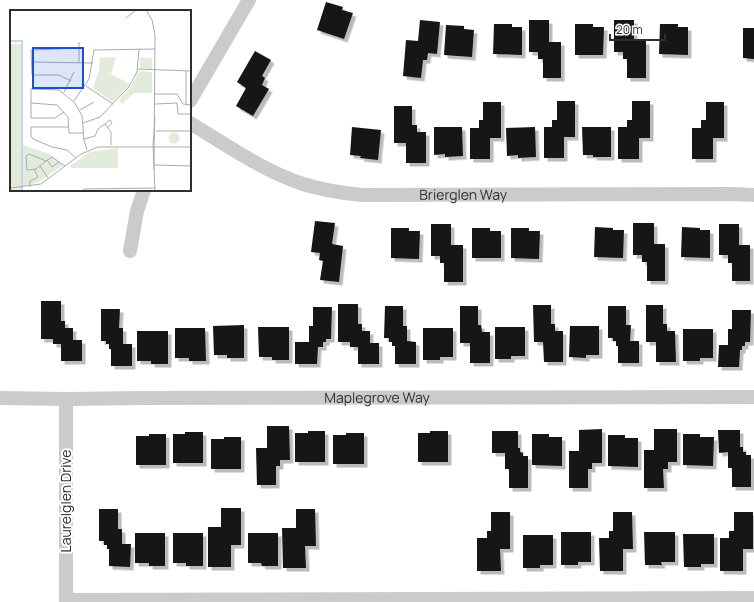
<svg xmlns="http://www.w3.org/2000/svg" width="754" height="602" font-family="Manrope,sans-serif">
	<defs>
		<filter id="shadow"><feDropShadow dx="3.5" dy="3.5" stdDeviation="0" flood-color="#0004"/></filter>
	</defs>
	<rect width="100%" height="100%" fill="#fff"/>
	<g fill="#151515" filter="url(#shadow)">
		<polygon points="326,2 343,7 342,10 353,13 344,39 317,30"/>
		<polygon points="420,20 440,22 437,54 428,53 427,60 423,60 421,78 403,76 406,40 418,41"/>
		<polygon points="529,20 549,20 549,42 561,42 561,78 543,78 543,59 538,59 538,52 529,52"/>
		<polygon points="614,20 634,20 634,41 646,41 646,78 627,78 627,59 623,59 623,52 614,52"/>
		<polygon points="494,24 512,24 512,27 522,27 522,55 493,54"/>
		<polygon points="575,24 593,24 593,27 604,27 603,55 575,55"/>
		<polygon points="660,24 678,24 678,27 688,27 688,55 659,54"/>
		<polygon points="446,25 464,26 464,29 474,30 472,57 444,55"/>
		<polygon points="743,28 754,28 754,59 743,58"/>
		<polygon points="255,51 271,60 262,76 265,78 262,85 269,89 253,116 236,106 246,88 237,82"/>
		<polygon points="557,101 575,101 575,137 564,137 564,158 544,158 544,127 552,127 552,120 557,120"/>
		<polygon points="632,101 650,101 650,138 639,138 639,159 618,159 618,127 627,127 627,120 632,120"/>
		<polygon points="483,102 501,102 501,138 490,138 490,159 470,159 470,128 479,128 479,120 483,120"/>
		<polygon points="706,102 724,102 724,138 713,138 713,159 692,159 692,128 701,128 701,120 706,120"/>
		<polygon points="394,106 412,106 412,125 417,125 417,132 426,132 426,163 406,163 406,143 394,143"/>
		<polygon points="352,127 381,130 378,160 360,158 361,156 350,155"/>
		<polygon points="434,127 462,127 463,156 445,157 445,154 434,155"/>
		<polygon points="535,127 536,157 518,158 518,155 507,156 506,128"/>
		<polygon points="582,127 611,127 611,157 593,157 593,155 583,155"/>
		<polygon points="315,221 335,223 332,244 343,246 339,282 320,280 323,261 319,260 320,253 311,252"/>
		<polygon points="633,223 654,223 654,244 665,244 665,281 647,281 647,262 642,262 642,255 633,255"/>
		<polygon points="431,224 451,224 451,245 463,245 463,282 444,282 444,263 440,263 440,256 431,256"/>
		<polygon points="719,224 739,224 739,245 750,245 750,281 732,281 732,263 728,263 728,255 719,255"/>
		<polygon points="595,227 613,228 613,230 624,230 623,258 594,257"/>
		<polygon points="682,227 700,228 700,230 710,230 710,258 681,257"/>
		<polygon points="391,228 409,228 409,231 420,231 419,259 391,258"/>
		<polygon points="472,228 490,228 490,231 501,231 501,258 472,258"/>
		<polygon points="511,228 529,228 529,231 540,231 539,259 511,258"/>
		<polygon points="41,301 61,301 61,321 65,321 65,328 73,328 73,340 82,340 82,361 61,361 61,344 53,344 53,339 41,339"/>
		<polygon points="338,304 358,304 358,324 362,324 362,331 370,331 370,343 379,343 379,364 358,364 358,347 350,347 350,342 338,342"/>
		<polygon points="533,305 551,305 551,324 555,324 555,331 563,331 563,362 544,362 543,342 534,342"/>
		<polygon points="646,305 663,305 663,324 667,324 667,331 675,331 676,362 656,362 656,342 646,342"/>
		<polygon points="385,306 403,306 403,326 407,326 407,341 416,342 416,364 395,364 395,346 392,346 392,342 389,342 389,338 384,338"/>
		<polygon points="460,306 478,306 478,325 481,325 482,332 490,332 490,363 470,363 470,343 460,343"/>
		<polygon points="608,306 626,306 626,325 631,325 630,341 639,341 639,363 618,363 618,346 616,346 616,341 613,341 613,338 608,338"/>
		<polygon points="313,307 332,307 331,339 326,339 326,342 323,342 323,347 318,347 317,364 295,364 295,342 309,342 309,326 313,326"/>
		<polygon points="101,309 120,309 119,328 123,328 123,344 132,344 132,366 111,366 111,349 109,349 109,344 106,344 106,341 101,341"/>
		<polygon points="732,310 751,310 750,342 745,342 745,346 742,346 742,350 740,350 739,367 718,367 719,345 728,345 728,329 732,329"/>
		<polygon points="244,325 244,358 227,358 227,355 214,355 213,326"/>
		<polygon points="570,326 599,326 599,355 586,355 586,358 569,357"/>
		<polygon points="258,327 289,327 289,360 272,360 272,357 259,357"/>
		<polygon points="495,327 525,327 525,356 511,356 511,359 495,359"/>
		<polygon points="175,328 205,328 206,361 189,361 189,358 175,358"/>
		<polygon points="423,328 453,328 453,357 440,357 440,360 423,360"/>
		<polygon points="683,329 713,329 713,358 700,358 700,361 683,361"/>
		<polygon points="137,331 168,331 168,364 151,364 151,361 137,361"/>
		<polygon points="267,426 289,426 290,460 280,460 280,466 276,466 276,485 257,485 256,448 267,448"/>
		<polygon points="602,429 602,463 592,463 592,469 588,469 588,488 569,488 569,451 579,451 579,430"/>
		<polygon points="654,429 677,429 677,462 668,462 668,469 663,469 664,488 644,488 644,450 654,450"/>
		<polygon points="718,430 740,430 740,447 743,447 743,452 746,452 746,455 751,455 751,487 732,487 732,468 728,468 728,452 719,453"/>
		<polygon points="308,431 325,431 325,462 295,462 295,433 308,433"/>
		<polygon points="430,431 448,431 448,462 418,462 418,433 430,433"/>
		<polygon points="492,431 518,431 518,448 520,448 520,452 523,453 523,456 528,456 528,488 509,488 509,469 505,469 505,453 492,453"/>
		<polygon points="185,432 203,432 203,463 173,463 173,434 185,434"/>
		<polygon points="346,433 364,433 364,464 333,464 333,435 346,435"/>
		<polygon points="149,434 166,434 166,465 136,465 136,436 149,436"/>
		<polygon points="532,434 549,434 549,437 562,437 562,466 532,465"/>
		<polygon points="683,434 700,434 700,437 714,437 713,466 683,465"/>
		<polygon points="608,435 625,435 625,438 638,438 638,467 608,466"/>
		<polygon points="224,437 241,437 241,469 211,469 211,439 224,439"/>
		<polygon points="221,508 241,508 241,545 231,545 231,567 208,567 208,527 221,527"/>
		<polygon points="99,509 118,509 118,529 122,529 122,544 131,544 130,567 109,566 109,549 107,549 107,545 104,545 104,541 99,541"/>
		<polygon points="296,509 315,509 316,546 305,546 306,568 283,568 282,528 296,528"/>
		<polygon points="491,512 510,512 510,549 500,549 501,571 477,571 477,538 487,538 487,531 491,531"/>
		<polygon points="613,512 632,512 633,549 623,549 623,571 600,571 599,538 609,538 609,531 613,531"/>
		<polygon points="734,512 753,512 753,549 743,549 743,571 720,571 720,538 729,538 729,531 734,531"/>
		<polygon points="561,532 591,532 591,562 578,562 578,565 561,565"/>
		<polygon points="644,532 675,532 675,562 661,562 662,565 645,565"/>
		<polygon points="135,533 165,533 165,566 149,566 149,563 135,563"/>
		<polygon points="173,533 203,533 203,566 186,566 186,563 173,563"/>
		<polygon points="248,533 278,533 278,566 262,566 261,563 248,563"/>
		<polygon points="683,534 714,534 714,564 701,564 701,567 684,567"/>
		<polygon points="523,535 553,535 553,565 540,565 540,568 523,568"/>
	</g>
	<g fill="none" stroke-linecap="round" stroke-linejoin="round">
		<g stroke="#cbcbcb" stroke-width="14">
			<polyline points="190,101 249,0"/>
			<path id="s1" d="M 190,123 C 225,144 263,171 303,184 C 322,190 342,193 362,195 L 732,194 L 754,195"/>
			<polyline points="130,251 137,211 144,190"/>
			<path id="s2" d="M 0,398 L 66,399 L 142,398 L 754,397"/>
			<polyline points="66,399 66,602"/>
			<polyline points="66,600 754,598"/>
		</g>
	</g>
	<g text-anchor="middle" stroke-width="4" stroke-linejoin="round" paint-order="stroke">
		<g font-size="14" fill="#2e2e2e" stroke="#fff">
			<text dy="5" stroke="none"><textPath href="#s1" startOffset="290">Brierglen Way</textPath></text>
			<text dy="5" stroke="none"><textPath href="#s2" startOffset="377">Maplegrove Way</textPath></text>
			<text transform="translate(66 501) rotate(-90)" y="5">Laurelglen Drive</text>
		</g>
	</g>
	<g transform="translate(10 10)">
		<rect width="181" height="181" fill="#fff"/>
		<path d="M 1,34 L 11,34 L 11,181 L 1,181 ZM 106,47 L 101,64 L 120,74 L 103,92 L 83,78 L 89,60 L 90,48 ZM 130,47 L 142,48 L 142,59 L 130,58 ZM 129,61 L 142,62 L 142,83 L 124,83 L 112,94 L 109,90 L 120,78 ZM158.5 128a5.5 5.5 0 1 1 11 0a5.5 5.5 0 1 1-11 0ZM 13,135 L 39,144 L 53,155 L 27,173 L 13,176 ZM 108,138 L 108,158 L 62,158 L 60,156 L 80,142 Z" fill="#e1ecdb"/>
		<path fill="none" stroke="#c6d7ed" stroke-width="2" d="M 0,31 L 12,31 L 12,181"/>
		<path fill="none" stroke="#ababab" stroke-width="1" d="M 136,0 L 142,10 L 145,25 L 144,159M 116,8 L 126,0M 69,32 L 69,52M 21,52 L 83,53M 127,59 L 181,61M 61,71 L 49,65 L 22,65 L 21,40 L 69,38M 76,76 L 103,94M 54,82 L 64,62M 145,84 L 167,84 L 173,94 L 181,95M 64,91 L 79,69 L 84,40 L 145,39M 21,93 L 47,95 L 58,107 L 59,123 L 73,123M 145,94 L 167,93 L 168,104 L 181,104M 176,94 L 176,61M 70,100 L 84,92M 54,102 L 45,108 L 21,108 L 21,79 L 49,80 L 65,93 L 72,106 L 74,130 L 77,140M 145,108 L 143,135 L 145,181M 73,113 L 90,107 L 118,78 L 127,62 L 129,39M 95,114 L 101,122 L 101,135M 59,117 L 21,117 L 21,126 L 23,129 L 42,137 L 57,140 L 66,148M 146,121 L 181,121M 74,129 L 85,126 L 88,119 L 100,110 L 102,113 L 98,117M 19,144 L 36,151 L 26,159 L 17,160 L 16,146 ZM 37,150 L 42,157 L 49,152M 36,151 L 42,147 L 55,156M 145,155 L 181,156M 30,156 L 38,168M 20,177 L 20,171 L 28,167 L 24,159M 0,178 L 31,174 L 71,144 L 88,137 L 181,137M 72,181 L 74,179 L 145,178"/>
		<path fill="#1d4ed8" fill-opacity="0.15" stroke="#1d4ed8" stroke-width="2" d="M 23,38 L 73,38 L 73,78 L 23,78 Z"/>
		<rect width="181" height="181" fill="none" stroke="#2e2e2e" stroke-width="2"/>
	</g>
	<path d="M610 34v6h55v-6" fill="none" stroke="#2e2e2e" stroke-width="2"/>
	<text x="616" y="34" font-size="12" fill="#2e2e2e" stroke="#ffffff" stroke-width="3" paint-order="stroke">20 m</text>
</svg>
